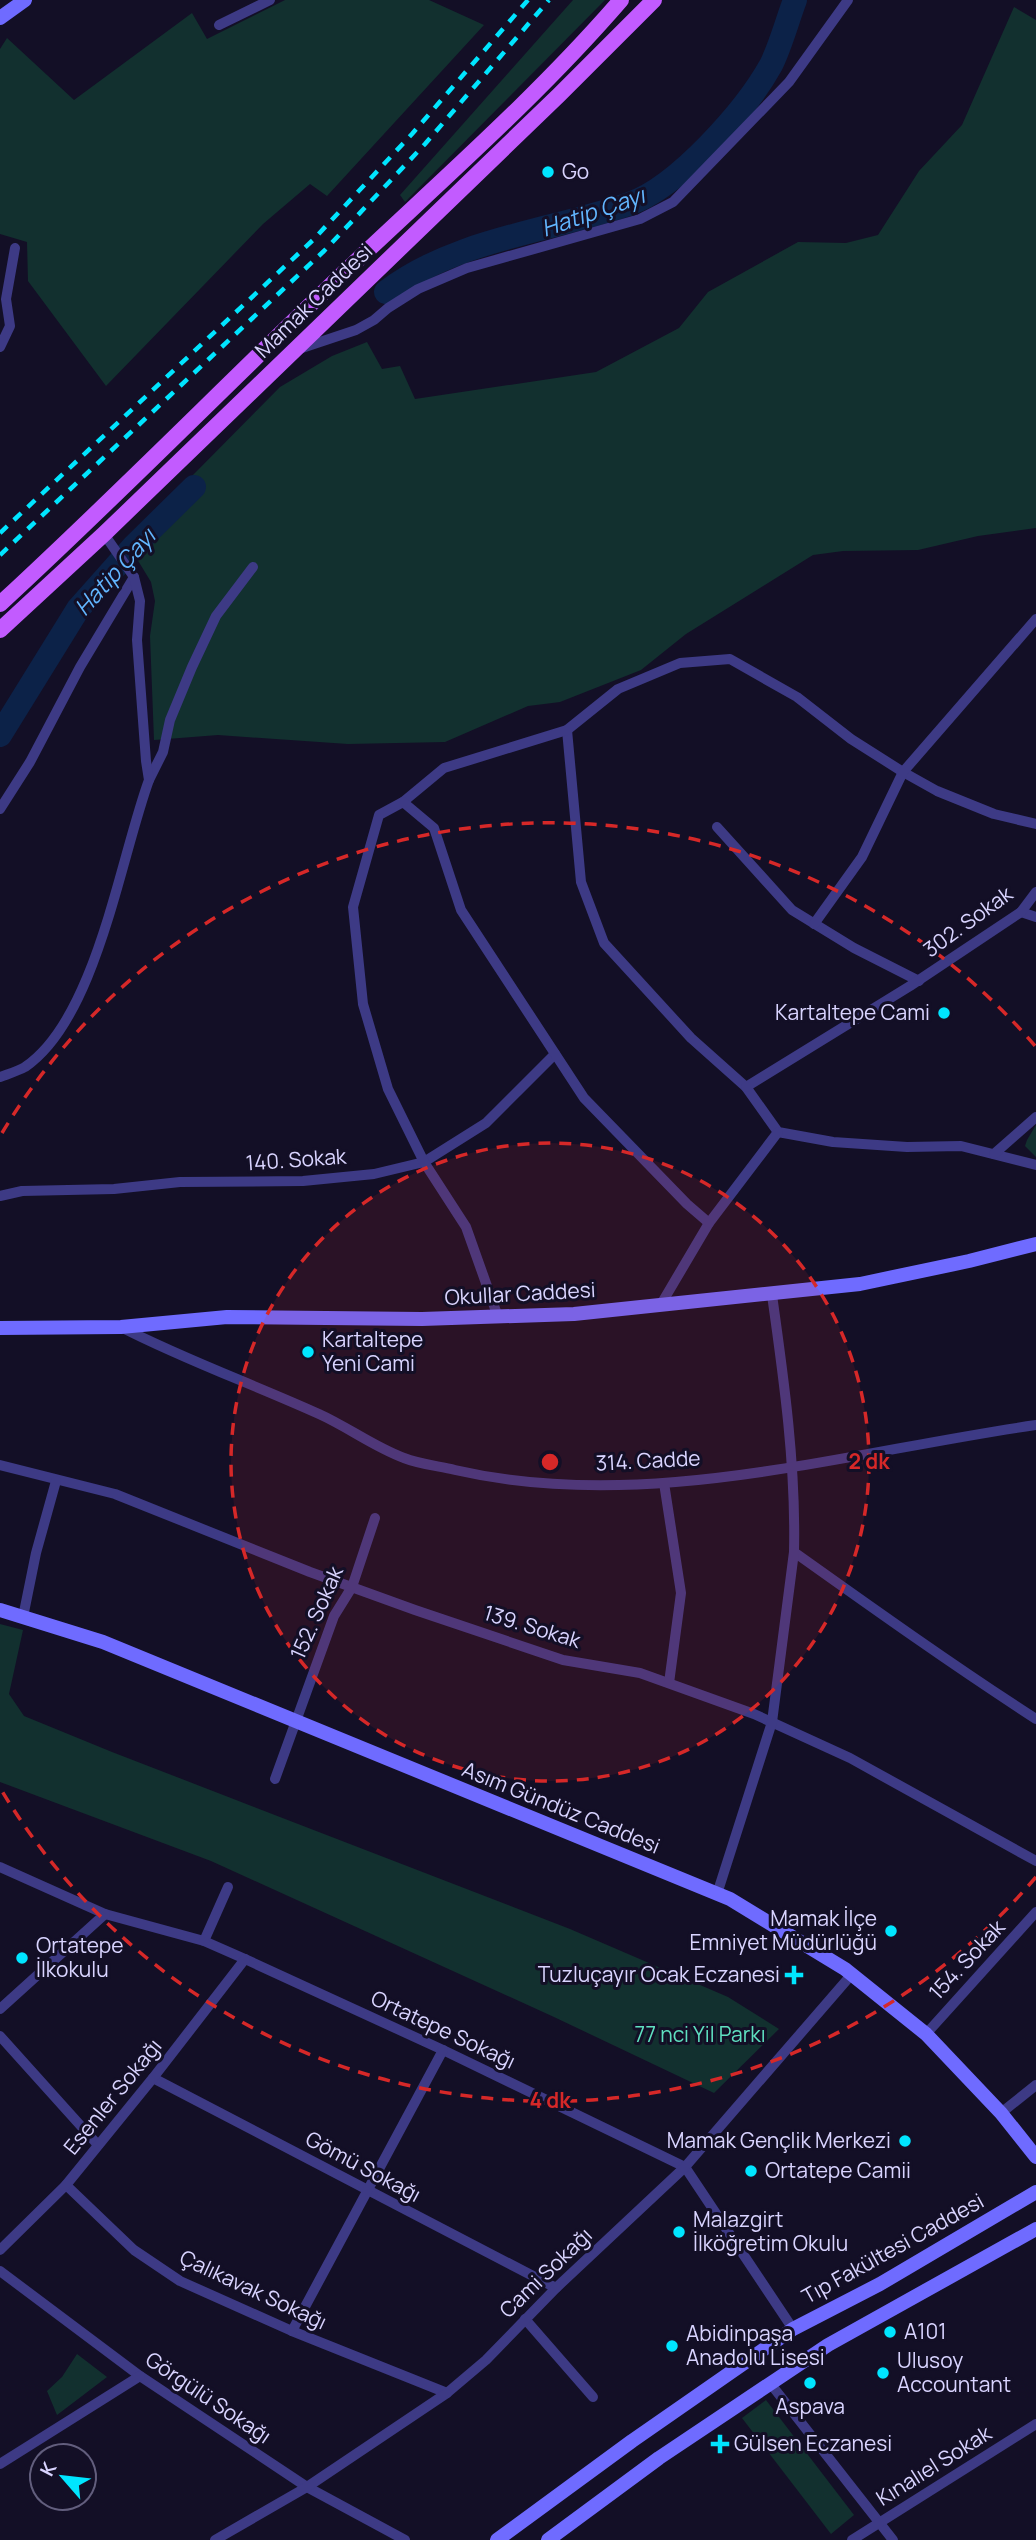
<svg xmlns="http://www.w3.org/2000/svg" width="1036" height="2540" font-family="Manrope,sans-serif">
	<rect width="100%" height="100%" fill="#130f26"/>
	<g fill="#12302f">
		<polygon points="285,0 429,0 484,25 327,196 310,184 263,224 106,386 28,281 27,242 0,234 0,49 7,38 74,100 192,13 207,39"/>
		<polygon points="573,0 605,0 405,202 400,195"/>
		<polygon points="1014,7 1036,20 1036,528 978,536 918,550 843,551 813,555 686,634 641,670 560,702 528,706 445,742 348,744 218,735 154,740 150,636 155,601 151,582 137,559 205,491 191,477 280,387 332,356 367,342 382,369 400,366 415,399 596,372 679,328 708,292 798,242 846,243 878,235 919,171 962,125"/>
		<polygon points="1036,1125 1036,1157 1025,1146 1027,1140"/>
		<polygon points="0,1624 23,1630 9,1694 24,1716 112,1752 570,1929 728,1997 779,2029 714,2093 554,2017 211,1861 0,1782"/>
		<polygon points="77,2354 107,2377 57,2415 47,2391 62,2377"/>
		<polygon points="766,2400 854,2515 831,2534 742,2418"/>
	</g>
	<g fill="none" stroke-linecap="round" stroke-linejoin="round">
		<g stroke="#0c2248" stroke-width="24">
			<path d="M 386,292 C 456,239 547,232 629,204 C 678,187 746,110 771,65 C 781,45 787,21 795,0"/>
			<polyline points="0,735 78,609 134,546 194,487"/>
		</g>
		<g stroke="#3d3a85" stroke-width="10">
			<polyline points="219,25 270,0"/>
			<polyline points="0,347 10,326 6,299 15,248"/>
			<polyline points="299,349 356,330 374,320 388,308 418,289 467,268 640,219 673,202 789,82 848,0"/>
			<polyline points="567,730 581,882 604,943 691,1038 746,1087 778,1132 833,1142 907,1147 961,1146 1036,1165"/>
			<polyline points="149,780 163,752 170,720 192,667 216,616 253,567"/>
			<polyline points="403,802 444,768 567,730 618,689 680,663 730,659 797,697 851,739 903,772 937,791 994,814 1036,824"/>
			<polyline points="0,809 30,762 80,667 134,577"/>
			<polyline points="717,827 792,910 854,948 919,981"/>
			<polyline points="1021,912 1036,917"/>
			<polyline points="814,924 862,857 903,772 1036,619"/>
			<path d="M 0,1077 C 8,1074 18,1071 25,1067 C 96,1019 120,859 149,780 L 146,761 L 137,640 L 140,601 L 134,577 L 104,534"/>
			<polyline points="746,1087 910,986 1021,912 1036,892"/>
			<polyline points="994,1154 1036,1117"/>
			<polyline points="0,1196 22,1191 114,1189 180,1182 303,1181 374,1174 424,1162 486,1123 555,1054"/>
			<path d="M 772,1295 C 784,1380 796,1466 794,1552 C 874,1609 954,1666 1036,1719"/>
			<polyline points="660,1306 709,1223 778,1132"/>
			<polyline points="498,1317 466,1227 424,1162 388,1089 363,1004 353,907 379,815 403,802 434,828 461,910 584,1098 687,1204 709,1223"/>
			<path d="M 121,1327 C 185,1360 253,1384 319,1414 C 348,1427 374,1447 404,1458 C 419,1464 438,1466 455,1470 C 647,1514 846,1452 1036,1425"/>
			<polyline points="0,1465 115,1494 310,1572 415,1610 563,1660 640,1673 754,1714 850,1758 1036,1861"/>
			<polyline points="664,1483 681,1593 669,1683"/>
			<polyline points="23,1617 36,1553 56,1481"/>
			<polyline points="275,1779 334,1616 352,1587 375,1518"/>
			<polyline points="0,1867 105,1914 204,1941 245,1959 443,2050 685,2167 793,2329"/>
			<polyline points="717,1894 772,1722 794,1552"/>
			<polyline points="204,1941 228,1887"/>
			<polyline points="0,2009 105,1914"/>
			<polyline points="926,2034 1036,1912"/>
			<polyline points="0,2036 98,2145"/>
			<polyline points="153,2078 556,2288"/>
			<polyline points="1001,2113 1036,2085"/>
			<polyline points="66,2185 134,2250 180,2281 292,2331 447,2393"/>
			<polyline points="0,2250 66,2185 153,2078 245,1959"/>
			<polyline points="0,2271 140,2376 307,2487 405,2540"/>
			<polyline points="525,2319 593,2397"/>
			<polyline points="292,2331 443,2050"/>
			<polyline points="770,2383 893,2540"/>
			<polyline points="0,2464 140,2376"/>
			<polyline points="215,2540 307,2487 447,2393 486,2360 556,2288 685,2167 852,1974"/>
			<polyline points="852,2540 1036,2424"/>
		</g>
		<g stroke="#6f6bff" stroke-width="14">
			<polyline points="0,18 25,0"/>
			<polyline points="0,1328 121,1327 227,1317 422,1319 574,1314 860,1284 969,1261 1036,1244"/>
			<polyline points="0,1610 103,1642 730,1899 845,1969 926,2034 1001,2113 1036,2157"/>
			<polyline points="497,2540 632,2441 793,2329 880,2284 1036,2192"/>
			<polyline points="548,2540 659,2458 828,2345 1036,2229"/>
		</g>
		<g stroke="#c25bff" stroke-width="16">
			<path d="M 0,604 C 113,500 220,391 331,285 C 428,192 532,103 621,0"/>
			<polyline points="0,630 104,534 559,95 654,0"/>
		</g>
		<g stroke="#00e5ff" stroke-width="4.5" stroke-dasharray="10 9" stroke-linecap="butt">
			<polyline points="0,533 313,240 412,134 528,0"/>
			<polyline points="0,555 324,251 425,144 549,0"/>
		</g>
	</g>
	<circle cx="550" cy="1462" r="319" fill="#d62828" fill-opacity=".12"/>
	<g fill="none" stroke="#d62828" stroke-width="3.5" stroke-dasharray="12 9">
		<circle cx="550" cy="1462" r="319"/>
		<path d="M1036 1877A639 639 0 0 1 2 1791M2 1133A639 639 0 0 1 1036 1047"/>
	</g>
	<g fill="#00e5ff" stroke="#130f26" stroke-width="2.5">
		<circle cx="548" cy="172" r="7"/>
		<circle cx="944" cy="1013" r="7"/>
		<circle cx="308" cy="1352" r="7"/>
		<circle cx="891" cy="1931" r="7"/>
		<circle cx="22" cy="1958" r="7"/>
		<path d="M790.5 1964.5h7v7h7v7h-7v7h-7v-7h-7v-7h7z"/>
		<circle cx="905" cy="2141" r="7"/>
		<circle cx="751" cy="2171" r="7"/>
		<circle cx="679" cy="2232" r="7"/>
		<circle cx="890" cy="2332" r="7"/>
		<circle cx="672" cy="2346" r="7"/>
		<circle cx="883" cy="2373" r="7"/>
		<circle cx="810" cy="2383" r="7"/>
		<path d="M716.5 2433.5h7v7h7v7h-7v7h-7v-7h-7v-7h7z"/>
	</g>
	<g text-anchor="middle" stroke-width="6" stroke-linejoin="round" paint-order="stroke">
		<g font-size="21" fill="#d9d4ff" stroke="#130f26" text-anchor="start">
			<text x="562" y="179">Go</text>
			<text x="930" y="1020" text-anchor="end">Kartaltepe Cami</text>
			<text x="322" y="1347">Kartaltepe<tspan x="322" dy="24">Yeni Cami</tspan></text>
			<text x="877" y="1926" text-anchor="end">Mamak İlçe<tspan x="877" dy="24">Emniyet Müdürlüğü</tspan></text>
			<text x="36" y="1953">Ortatepe<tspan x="36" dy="24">İlkokulu</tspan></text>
			<text x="780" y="1982" text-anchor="end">Tuzluçayır Ocak Eczanesi</text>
			<text x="891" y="2148" text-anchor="end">Mamak Gençlik Merkezi</text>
			<text x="765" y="2178">Ortatepe Camii</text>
			<text x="693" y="2227">Malazgirt<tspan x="693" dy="24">İlköğretim Okulu</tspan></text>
			<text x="904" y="2339">A101</text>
			<text x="686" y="2341">Abidinpaşa<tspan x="686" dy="24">Anadolu Lisesi</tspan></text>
			<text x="897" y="2368">Ulusoy<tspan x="897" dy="24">Accountant</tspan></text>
			<text x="810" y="2414" text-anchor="middle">Aspava</text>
			<text x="734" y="2451">Gülsen Eczanesi</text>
		</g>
		<g font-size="21" fill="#d9d4ff" stroke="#130f26">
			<text transform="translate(314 301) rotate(-44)" y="7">Mamak Caddesi</text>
			<text transform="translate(968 922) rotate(-36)" y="7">302. Sokak</text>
			<text transform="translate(296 1160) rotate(-4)" y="7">140. Sokak</text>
			<text transform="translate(520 1294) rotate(-3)" y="7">Okullar Caddesi</text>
			<text transform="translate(648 1461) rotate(-3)" y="7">314. Cadde</text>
			<text transform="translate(317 1613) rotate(-66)" y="7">152. Sokak</text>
			<text transform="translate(532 1627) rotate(17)" y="7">139. Sokak</text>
			<text transform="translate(561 1808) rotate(22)" y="7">Asım Gündüz Caddesi</text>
			<text transform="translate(967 1960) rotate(-47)" y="7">154. Sokak</text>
			<text transform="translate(443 2030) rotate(25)" y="7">Ortatepe Sokağı</text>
			<text transform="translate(113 2097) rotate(-51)" y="7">Esenler Sokağı</text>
			<text transform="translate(363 2167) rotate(28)" y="7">Gömü Sokağı</text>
			<text transform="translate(893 2249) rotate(-29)" y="7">Tıp Fakültesi Caddesi</text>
			<text transform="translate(546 2273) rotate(-44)" y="7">Cami Sokağı</text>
			<text transform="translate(253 2290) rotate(25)" y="7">Çalıkavak Sokağı</text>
			<text transform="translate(208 2398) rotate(34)" y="7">Görgülü Sokağı</text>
			<text transform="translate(934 2466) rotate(-32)" y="7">Kınalıel Sokak</text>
		</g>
		<g font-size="21" fill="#5fe0c0" stroke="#130f26">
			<text x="700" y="2042">77 nci Yil Parkı</text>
		</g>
		<g font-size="23" font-style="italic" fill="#62b6ff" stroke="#130f26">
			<text transform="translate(593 212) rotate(-19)" y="8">Hatip Çayı</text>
			<text transform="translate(115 572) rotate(-48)" y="8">Hatip Çayı</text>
		</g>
	</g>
	<circle cx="550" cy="1462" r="10" fill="#d62828" stroke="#130f26" stroke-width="3.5"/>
	<g font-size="21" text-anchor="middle" font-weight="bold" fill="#d62828" stroke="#130f26" stroke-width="6" stroke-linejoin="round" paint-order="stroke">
		<text x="869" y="1469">2 dk</text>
		<text x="550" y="2108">4 dk</text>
	</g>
	<g transform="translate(63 2477) rotate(298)"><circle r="33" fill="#130f26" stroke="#625e7d" stroke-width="2"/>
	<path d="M0-5L12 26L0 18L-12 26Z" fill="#00e5ff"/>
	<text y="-10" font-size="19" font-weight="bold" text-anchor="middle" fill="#d9d4ff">K</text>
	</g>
</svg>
